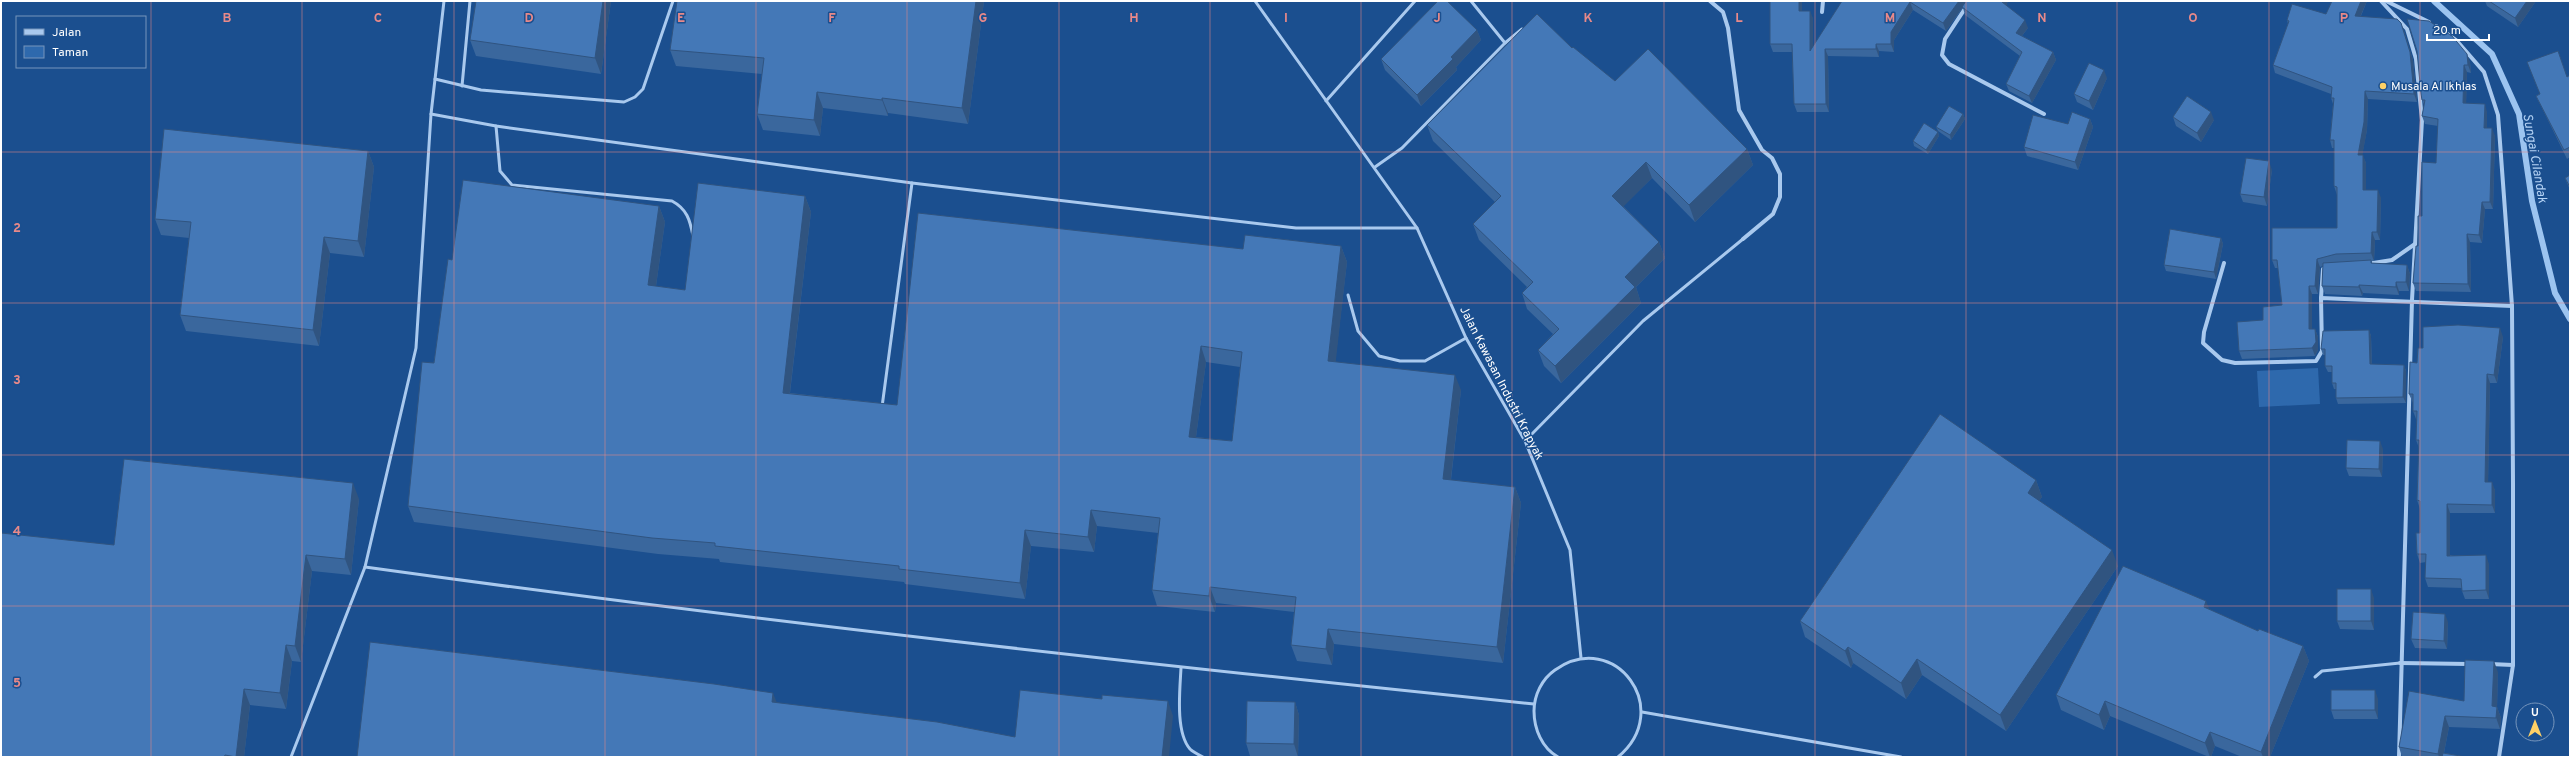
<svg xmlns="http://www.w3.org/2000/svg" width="2571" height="758" font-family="Overpass,sans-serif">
	<rect width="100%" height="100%" fill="#1b4f8f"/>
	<polygon fill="#2e69ad" points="2318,368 2320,404 2259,407 2257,371"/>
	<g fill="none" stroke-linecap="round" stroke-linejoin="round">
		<polyline stroke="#9cc4f0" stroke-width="6" points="2434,1 2492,54 2519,114 2532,201 2555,293 2570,319"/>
		<g stroke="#a9c9ee" stroke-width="3">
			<polyline points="1255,1 1417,228 1466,338 1525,441 1570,550 1581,658"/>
			<polyline points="1471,1 1505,43"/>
			<polyline points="435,79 481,90 624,102 635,97 643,89 673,1"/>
			<polyline points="462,86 470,1"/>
			<polyline points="1326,101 1415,1"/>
			<polyline points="431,114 496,126 912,183 1296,228 1417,228"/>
			<path d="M 496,126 L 500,171 L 512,185 L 672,201 C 687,209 690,220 693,236"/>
			<polyline points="1375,167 1402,148 1505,43 1522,29"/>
			<polyline points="1348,295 1358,331 1379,356 1400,361 1425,361 1466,338"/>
			<polyline points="882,407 912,183"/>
			<polyline points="1525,441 1643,321 1743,239"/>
			<path d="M 365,567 C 754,621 1144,664 1534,704"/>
			<path d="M 1181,668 C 1180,689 1175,732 1190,749 C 1193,752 1199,755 1203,757"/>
			<polyline points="2315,677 2322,671 2332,670 2400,663"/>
			<polyline points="1642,712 1901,757"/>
			<polyline points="291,757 365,567 416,348 431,114 444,1"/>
			<path d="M 1558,757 C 1542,748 1534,729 1534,711 C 1534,695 1542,679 1555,670 C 1615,628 1675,710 1618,757"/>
		</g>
		<g stroke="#a9c9ee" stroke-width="4">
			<polyline points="1710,1 1723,12 1728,28 1739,110 1762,150 1772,158 1780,174 1780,197 1773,214 1743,239"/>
			<polyline points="1970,1 1945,39 1942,55 1949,64 2044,114"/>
			<polyline points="2381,1 2407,29 2416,59 2422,120 2412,300 2399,757"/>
			<polyline points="2386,1 2429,22"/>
			<polyline points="1822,12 1823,1"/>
			<polyline points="2436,26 2457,41 2484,72 2498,115 2512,306 2513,484 2513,665 2499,757"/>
			<polyline points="2224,263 2204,332 2203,343 2222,360 2235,363 2316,361 2322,351 2321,298 2512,306"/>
			<polyline points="2367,264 2392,260 2415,244"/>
			<polyline points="2321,298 2323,269 2327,268"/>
			<polyline points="2400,663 2469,664"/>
			<polyline points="2490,664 2513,665"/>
		</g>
	</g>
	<g fill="#3a679d" fill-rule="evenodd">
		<polygon points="611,1 601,74 476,56 470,40"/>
		<polygon points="984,1 968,124 888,113 888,116 823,108 820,136 763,130 757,114 762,74 676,66 670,50"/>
		<polygon points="1770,1 1802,1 1802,11 1813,18 1813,47 1842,1 2008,1 2006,5 2028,28 2022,36 2053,52 2056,60 2032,103 2009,91 2006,84 2020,56 1965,15 1963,8 1946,31 1913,10 1894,40 1894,52 1879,51 1879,57 1828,56 1829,112 1797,112 1794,104 1792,52 1773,52 1770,44"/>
		<polygon points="2332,1 2367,1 2361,16 2404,31 2413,60 2417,102 2368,99 2367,130 2362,155 2366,163 2366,190 2381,198 2380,240 2375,240 2374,261 2372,261 2372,263 2407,265 2410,274 2409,291 2399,291 2399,295 2363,293 2362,296 2325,294 2322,286 2323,266 2320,267 2318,294 2312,294 2312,329 2315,329 2318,337 2318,350 2315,356 2242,359 2239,351 2263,320 2282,305 2278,268 2275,268 2272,260 2337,228 2337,195 2334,186 2334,148 2332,148 2330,140 2333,104 2331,98 2331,94 2275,73 2273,65 2288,24 2287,20 2326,14"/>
		<polygon points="2485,1 2536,1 2518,27 2487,6"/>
		<polygon points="2429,21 2470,62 2471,73 2467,72 2466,103 2487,112 2487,128 2495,136 2493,209 2485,209 2482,243 2470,242 2471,292 2416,291 2413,283 2422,216 2436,163 2438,126 2425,124 2422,116 2424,105 2422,100"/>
		<polygon points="1477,30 1481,40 1456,67 1457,70 1421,106 1385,70 1381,59"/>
		<polygon points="1572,48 1615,81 1747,149 1753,165 1695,222 1652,178 1623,206 1659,242 1665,258 1636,287 1641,303 1561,383 1544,366 1538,350 1553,334 1527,309 1522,293 1527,287 1479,240 1473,224 1495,202 1433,141 1427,125"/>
		<polygon points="2570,75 2570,157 2567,159 2540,104 2536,96"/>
		<polygon points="2107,78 2093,110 2077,102 2074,94"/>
		<polygon points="1963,114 1965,119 1951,140 1938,131 1936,127"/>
		<polygon points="2173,117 2214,120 2201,142 2176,126"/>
		<polygon points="2090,119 2093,127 2078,170 2027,156 2024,147 2068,124"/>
		<polygon points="1938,132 1939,136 1928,154 1914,146 1913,141"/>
		<polygon points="368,151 374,167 364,257 330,253 319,346 186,331 180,315 189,238 161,235 155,219"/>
		<polygon points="2272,170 2267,206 2243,202 2240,194"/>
		<polygon points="2570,175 2570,190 2565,178"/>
		<path d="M 805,196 L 811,212 L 790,393 L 897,405 L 1243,249 L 1341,246 L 1347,262 L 1335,362 L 1461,390 L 1451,480 L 1515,487 L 1521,503 L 1503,663 L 1334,644 L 1332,665 L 1297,661 L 1291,645 L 1294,612 L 1216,603 L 1215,612 L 1157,606 L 1152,590 L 1158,533 L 1097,526 L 1094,552 L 1031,546 L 1025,599 L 905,584 L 904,582 L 720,562 L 719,559 L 658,554 L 414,522 L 408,506 L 452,260 L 659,206 L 665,222 L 656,286 L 685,290 ZM 1206,362 L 1240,367 L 1232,441 L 1196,437 Z"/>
		<polygon points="2221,238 2223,244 2216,279 2166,271 2164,265"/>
		<polygon points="2369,330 2371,336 2372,364 2404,365 2406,371 2406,403 2338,404 2336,398 2336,389 2334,389 2332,383 2332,372 2328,372 2325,366 2325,355 2323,355 2321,349"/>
		<polygon points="2503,337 2497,383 2490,383 2488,482 2495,490 2495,513 2450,513 2450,555 2489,564 2489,599 2465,599 2462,591 2462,588 2428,587 2425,578 2426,562 2420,563 2417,554 2420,533 2420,509 2417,500 2419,448 2416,440 2417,420 2416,419 2413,411 2413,403 2409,394 2417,363 2423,348"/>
		<polygon points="2383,449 2382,477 2349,476 2346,468"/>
		<polygon points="2036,480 2042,497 2039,501 2118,566 2006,731 1922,675 1906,699 1853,663 1851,668 1805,637 1800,621"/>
		<polygon points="359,499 351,575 312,571 301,662 292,661 286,709 250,705 244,757 1,757 114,545"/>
		<polygon points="2374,598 2374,630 2340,629 2337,621"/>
		<polygon points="2210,610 2258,631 2303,646 2309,661 2270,757 2242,757 2215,746 2211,757 2209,757 2110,716 2104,730 2061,710 2056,695"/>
		<polygon points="2448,622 2447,649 2415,648 2411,639"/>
		<polygon points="2498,672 2497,707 2501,718 2500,729 2449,727 2444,753 2466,757 2402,757 2399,747 2464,701"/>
		<polygon points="2378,699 2378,719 2334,719 2331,710"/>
		<polygon points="1295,702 1299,715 1298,757 1250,756 1246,743"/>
	</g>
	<g fill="#305480">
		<polygon points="603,1 611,1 601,74 595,58"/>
		<polygon points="976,1 984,1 968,124 962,108"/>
		<polygon points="1799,1 1802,1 1802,18 1799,11"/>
		<polygon points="1959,1 1967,1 1946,31 1943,23"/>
		<polygon points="2002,1 2008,1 2005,10 2002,2"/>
		<polygon points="2361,1 2367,1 2357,24 2355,16"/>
		<polygon points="2527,1 2536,1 2518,27 2515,18"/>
		<polygon points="1910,2 1913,10 1894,40 1894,52 1891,44 1891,32"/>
		<polygon points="1810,11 1813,18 1813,59 1810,51"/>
		<polygon points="2025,20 2028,28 2018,41 2016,33"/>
		<polygon points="2401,23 2413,60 2417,102 2414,94"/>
		<polygon points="1477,30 1481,40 1456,67 1457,70 1421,106 1417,95 1451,57"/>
		<polygon points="1876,44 1879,51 1879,57 1876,49"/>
		<polygon points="1825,49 1828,56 1829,112 1826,104"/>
		<polygon points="2053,52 2056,60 2032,103 2029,96"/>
		<polygon points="2467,54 2470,62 2471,73 2468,65"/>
		<polygon points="2464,65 2467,72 2466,111 2463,103"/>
		<polygon points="2104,70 2107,78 2093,110 2089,101"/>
		<polygon points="2365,91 2368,99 2367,130 2361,163 2358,155"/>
		<polygon points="817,92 823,108 820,136 814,120"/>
		<polygon points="882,98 888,113 888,116 882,100"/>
		<polygon points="2485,104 2487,112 2487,136 2484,128"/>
		<polygon points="2211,112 2214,120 2201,142 2197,133"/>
		<polygon points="1963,114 1965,119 1951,140 1950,135"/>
		<polygon points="2090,119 2093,127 2078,170 2075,162"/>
		<polygon points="2492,128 2495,136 2493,209 2490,202"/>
		<polygon points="1938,132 1939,136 1928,154 1926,150"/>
		<polygon points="1747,149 1753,165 1695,222 1689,205"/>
		<polygon points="368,151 374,167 364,257 358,241"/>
		<polygon points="2363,155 2366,163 2366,198 2363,190"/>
		<polygon points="2269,161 2272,170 2267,206 2264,197"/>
		<polygon points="1646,162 1652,178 1618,212 1612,196"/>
		<polygon points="2378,190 2381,198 2380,240 2377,232"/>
		<polygon points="805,196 811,212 788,408 783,393"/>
		<polygon points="2482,202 2485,209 2482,243 2479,235"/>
		<polygon points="659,206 665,222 654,300 648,285"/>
		<polygon points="2372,232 2375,240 2374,261 2371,253"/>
		<polygon points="2467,234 2470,242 2471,292 2468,284"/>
		<polygon points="324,237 330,253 319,346 313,330"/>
		<polygon points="2221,238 2223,244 2216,279 2214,272"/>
		<polygon points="1659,242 1665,258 1636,287 1641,303 1561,383 1555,366 1625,277"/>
		<polygon points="1341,246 1347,262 1334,377 1328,361"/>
		<polygon points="2317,259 2320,267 2318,294 2315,286"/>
		<polygon points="2407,265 2410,274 2409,291 2406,282"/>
		<polygon points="2396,282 2399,291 2399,295 2396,287"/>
		<polygon points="2359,285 2363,293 2362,296 2359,287"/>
		<polygon points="2309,286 2312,294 2312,337 2309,329"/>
		<polygon points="2500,328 2503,337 2497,383 2494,375"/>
		<polygon points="2315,329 2318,337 2318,350 2315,356 2312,348"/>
		<polygon points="2369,330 2371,336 2372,371 2370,364"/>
		<polygon points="1201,346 1206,362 1194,452 1189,437"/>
		<polygon points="2404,365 2406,371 2406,403 2403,397"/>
		<polygon points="2487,374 2490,383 2488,490 2485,482"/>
		<polygon points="1455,375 1461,390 1449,495 1443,479"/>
		<polygon points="2380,441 2383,449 2382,477 2379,469"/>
		<polygon points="2036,480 2042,497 2033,509 2028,493"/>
		<polygon points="2492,482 2495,490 2495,513 2492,505"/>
		<polygon points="353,483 359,499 351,575 345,559"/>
		<polygon points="1515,487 1521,503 1503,663 1497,647"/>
		<polygon points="2447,504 2450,513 2450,564 2447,556"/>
		<polygon points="1091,510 1097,526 1094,552 1088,537"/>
		<polygon points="1025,530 1031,546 1025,599 1020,583"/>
		<polygon points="2112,550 2118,566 2006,731 2000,715"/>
		<polygon points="306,555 312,571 301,662 295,646"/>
		<polygon points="2486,555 2489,564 2489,599 2486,590"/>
		<polygon points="1210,587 1216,603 1215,612 1209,596"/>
		<polygon points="2371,589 2374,598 2374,630 2371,621"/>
		<polygon points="2206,601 2212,615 2204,607"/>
		<polygon points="2445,614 2448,622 2447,649 2444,641"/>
		<polygon points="1328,629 1334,644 1332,665 1326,649"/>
		<polygon points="286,645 292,661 286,709 280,693"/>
		<polygon points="2303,646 2309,661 2270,757 2263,757 2261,752"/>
		<polygon points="1848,647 1853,663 1851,668 1845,651"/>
		<polygon points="1917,659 1922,675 1906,699 1901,683"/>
		<polygon points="2494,661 2498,672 2497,713 2497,707 2501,718 2500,729 2492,706"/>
		<polygon points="244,689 250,705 244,757 236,757"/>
		<polygon points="2375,690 2378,699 2378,719 2375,710"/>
		<polygon points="773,693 779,708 772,702"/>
		<polygon points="1168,701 1173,716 1169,757 1162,757"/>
		<polygon points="2105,701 2110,716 2104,730 2099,715"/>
		<polygon points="1295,702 1299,715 1298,757 1294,744"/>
		<polygon points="2445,716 2449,727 2443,757 2439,757 2438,754"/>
		<polygon points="2210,732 2215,746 2211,757 2210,757 2205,743"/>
	</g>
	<g fill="#4478b7" stroke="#305480" fill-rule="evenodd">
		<polygon points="476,1 603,1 595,58 470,40"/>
		<polygon points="677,1 976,1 962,108 882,98 882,100 817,92 814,120 757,114 764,58 670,50"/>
		<polygon points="1438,1 1447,1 1477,30 1451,57 1453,59 1417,95 1381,59"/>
		<polygon points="1770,1 1799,1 1799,11 1810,11 1810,51 1842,1 1959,1 1943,23 1910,2 1891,32 1891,44 1876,44 1876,49 1825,49 1826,104 1794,104 1792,44 1770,44"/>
		<polygon points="1966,1 2002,1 2002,2 2025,20 2016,33 2053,52 2029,96 2006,84 2022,52 1962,7"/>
		<polygon points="2332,1 2361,1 2355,16 2397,19 2401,23 2410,52 2414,94 2365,91 2364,122 2358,155 2363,155 2363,190 2378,190 2377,232 2372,232 2371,253 2336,254 2317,259 2315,286 2309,286 2309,329 2315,329 2316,342 2312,348 2239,351 2237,322 2263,320 2263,307 2282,305 2277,260 2272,260 2272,228 2337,228 2337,187 2334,186 2334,140 2330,140 2334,98 2331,98 2332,87 2273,65 2289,21 2287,20 2292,4 2326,14"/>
		<polygon points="2489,1 2527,1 2515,18"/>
		<polygon points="1537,14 1572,48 1573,47 1615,81 1648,49 1747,149 1689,205 1646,162 1612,196 1659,242 1625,277 1635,287 1555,366 1538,350 1559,329 1522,293 1533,282 1473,224 1501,196 1427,125"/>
		<polygon points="2407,19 2429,21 2452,36 2467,54 2468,65 2464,65 2463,103 2485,104 2484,128 2492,128 2490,202 2482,202 2479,235 2467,234 2468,284 2413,283 2416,246 2418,246 2418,216 2422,216 2422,162 2436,163 2438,119 2422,116 2425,100 2422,100 2421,94 2417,51"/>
		<polygon points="2558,51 2567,77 2570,75 2570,147 2564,150 2536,96 2540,94 2527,62"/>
		<polygon points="2089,63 2104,70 2089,101 2074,94"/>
		<polygon points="2187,96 2211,112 2197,133 2173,117"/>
		<polygon points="1949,106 1963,114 1950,135 1936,127"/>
		<polygon points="2072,112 2090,119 2075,162 2024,147 2033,115 2068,124"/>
		<polygon points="1924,123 1938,132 1926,150 1913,141"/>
		<polygon points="164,129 368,151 358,241 324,237 313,330 180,315 191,222 155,219"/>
		<polygon points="2246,158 2269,161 2264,197 2240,194"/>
		<polygon points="2570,175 2570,187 2565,178"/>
		<path d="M 463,180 L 659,206 L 648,285 L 685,290 L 698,183 L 805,196 L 783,393 L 897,405 L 918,213 L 1243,249 L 1245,235 L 1341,246 L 1328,361 L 1455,375 L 1443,479 L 1515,487 L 1497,647 L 1328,629 L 1326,649 L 1291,645 L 1296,597 L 1210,587 L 1209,596 L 1152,590 L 1160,518 L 1091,510 L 1088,537 L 1025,530 L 1020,583 L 899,569 L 899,566 L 715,546 L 715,543 L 652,538 L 408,506 L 422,362 L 434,363 L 448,259 L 452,260 ZM 1201,346 L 1242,352 L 1232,441 L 1189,437 Z"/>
		<polygon points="2170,229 2221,238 2214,272 2164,265"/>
		<polygon points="2371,260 2371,263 2407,265 2406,282 2396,282 2396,287 2359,285 2359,287 2322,286 2323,263"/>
		<polygon points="2458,325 2500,328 2494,375 2487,374 2485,482 2492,482 2492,505 2447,504 2447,556 2486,555 2486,590 2462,591 2461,579 2425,578 2426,554 2417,554 2416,533 2420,533 2420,501 2417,500 2419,440 2416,440 2417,411 2413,411 2413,394 2409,394 2410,362 2417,363 2418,348 2423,348 2423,327"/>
		<polygon points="2369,330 2370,364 2404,365 2403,397 2336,398 2336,383 2332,383 2332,366 2325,366 2325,349 2321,349 2323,331"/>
		<polygon points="1940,414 2036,480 2028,493 2112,550 2000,715 1917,659 1901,683 1848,647 1845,651 1800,621"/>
		<polygon points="2347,440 2380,441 2379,469 2346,468"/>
		<polygon points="124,459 353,483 345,559 306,555 295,646 286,645 280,693 244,689 236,757 225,755 224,757 1,757 1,533 114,545"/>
		<polygon points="2123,566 2206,601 2204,607 2258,631 2259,629 2303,646 2261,752 2210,732 2205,743 2105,701 2099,715 2056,695"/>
		<rect x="2337" y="589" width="34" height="32"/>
		<polygon points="2413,612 2445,614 2444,641 2411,639"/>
		<polygon points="370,642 714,684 773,693 772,702 937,722 1015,737 1020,690 1102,699 1102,695 1168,701 1162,757 357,757"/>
		<polygon points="2465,660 2494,661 2492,706 2497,707 2496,718 2445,716 2438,754 2399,747 2409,691 2464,701"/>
		<rect x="2331" y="690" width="44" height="20"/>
		<polygon points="1247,701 1295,702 1294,744 1246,743"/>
		<polygon points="2443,753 2466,757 2442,757"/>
	</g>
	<path fill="none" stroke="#e88989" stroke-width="1" stroke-opacity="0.55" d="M 151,1 L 151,757M 302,1 L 302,757M 454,1 L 454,757M 605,1 L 605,757M 756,1 L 756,757M 907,1 L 907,757M 1059,1 L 1059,757M 1210,1 L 1210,757M 1361,1 L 1361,757M 1512,1 L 1512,757M 1664,1 L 1664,757M 1815,1 L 1815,757M 1966,1 L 1966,757M 2117,1 L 2117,757M 2269,1 L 2269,757M 2420,1 L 2420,757M 1,152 L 2570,152M 1,303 L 2570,303M 1,455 L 2570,455M 1,606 L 2570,606"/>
	<circle fill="#ffd166" stroke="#1b4f8f" stroke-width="1.5" cx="2383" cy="86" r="4"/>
	<g text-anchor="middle" stroke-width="3" stroke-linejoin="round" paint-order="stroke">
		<g font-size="12" fill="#fff" stroke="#1b4f8f" text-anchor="start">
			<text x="2391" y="90">Musala Al Ikhlas</text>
		</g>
		<g font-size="12" fill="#fff" stroke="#1b4f8f">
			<text transform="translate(1502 383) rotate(63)" y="4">Jalan Kawasan Industri Krapyak</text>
		</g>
		<g font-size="13" font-style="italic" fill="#b5d3f5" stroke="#1b4f8f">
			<text transform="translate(2536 158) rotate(80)" y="5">Sungai Cilandak</text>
		</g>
	</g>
	<g font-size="13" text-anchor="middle" font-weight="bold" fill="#e88989" stroke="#1b4f8f" stroke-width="3" stroke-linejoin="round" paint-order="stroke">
		<text x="227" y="22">B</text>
		<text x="378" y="22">C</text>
		<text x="529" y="22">D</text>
		<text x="681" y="22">E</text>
		<text x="832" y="22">F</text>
		<text x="983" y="22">G</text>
		<text x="1134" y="22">H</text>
		<text x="1286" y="22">I</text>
		<text x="1437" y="22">J</text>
		<text x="1588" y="22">K</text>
		<text x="1739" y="22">L</text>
		<text x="1890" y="22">M</text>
		<text x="2042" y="22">N</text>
		<text x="2193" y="22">O</text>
		<text x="2344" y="22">P</text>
		<text x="17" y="232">2</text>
		<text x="17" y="384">3</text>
		<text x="17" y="535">4</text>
		<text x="17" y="687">5</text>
	</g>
	<rect width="2571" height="758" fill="none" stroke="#ffffff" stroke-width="4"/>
	<rect x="16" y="16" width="130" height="52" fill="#1b4f8f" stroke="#7695bc"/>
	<rect x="24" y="29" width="20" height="6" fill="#a9c9ee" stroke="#7695bc"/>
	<text x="52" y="36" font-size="12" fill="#ffffff">Jalan</text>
	<rect x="24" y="46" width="20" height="12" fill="#2e69ad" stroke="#7695bc"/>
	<text x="52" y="56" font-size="12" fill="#ffffff">Taman</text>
	<g transform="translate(2535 722)"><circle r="19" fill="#1b4f8f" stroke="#7695bc"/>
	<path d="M0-3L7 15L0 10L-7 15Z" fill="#ffd166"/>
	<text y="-6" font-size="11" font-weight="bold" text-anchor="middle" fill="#ffffff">U</text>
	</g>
	<path d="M2427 34v6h62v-6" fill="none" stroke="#ffffff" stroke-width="2"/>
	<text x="2433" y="34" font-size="12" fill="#ffffff" stroke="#1b4f8f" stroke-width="3" paint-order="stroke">20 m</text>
</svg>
